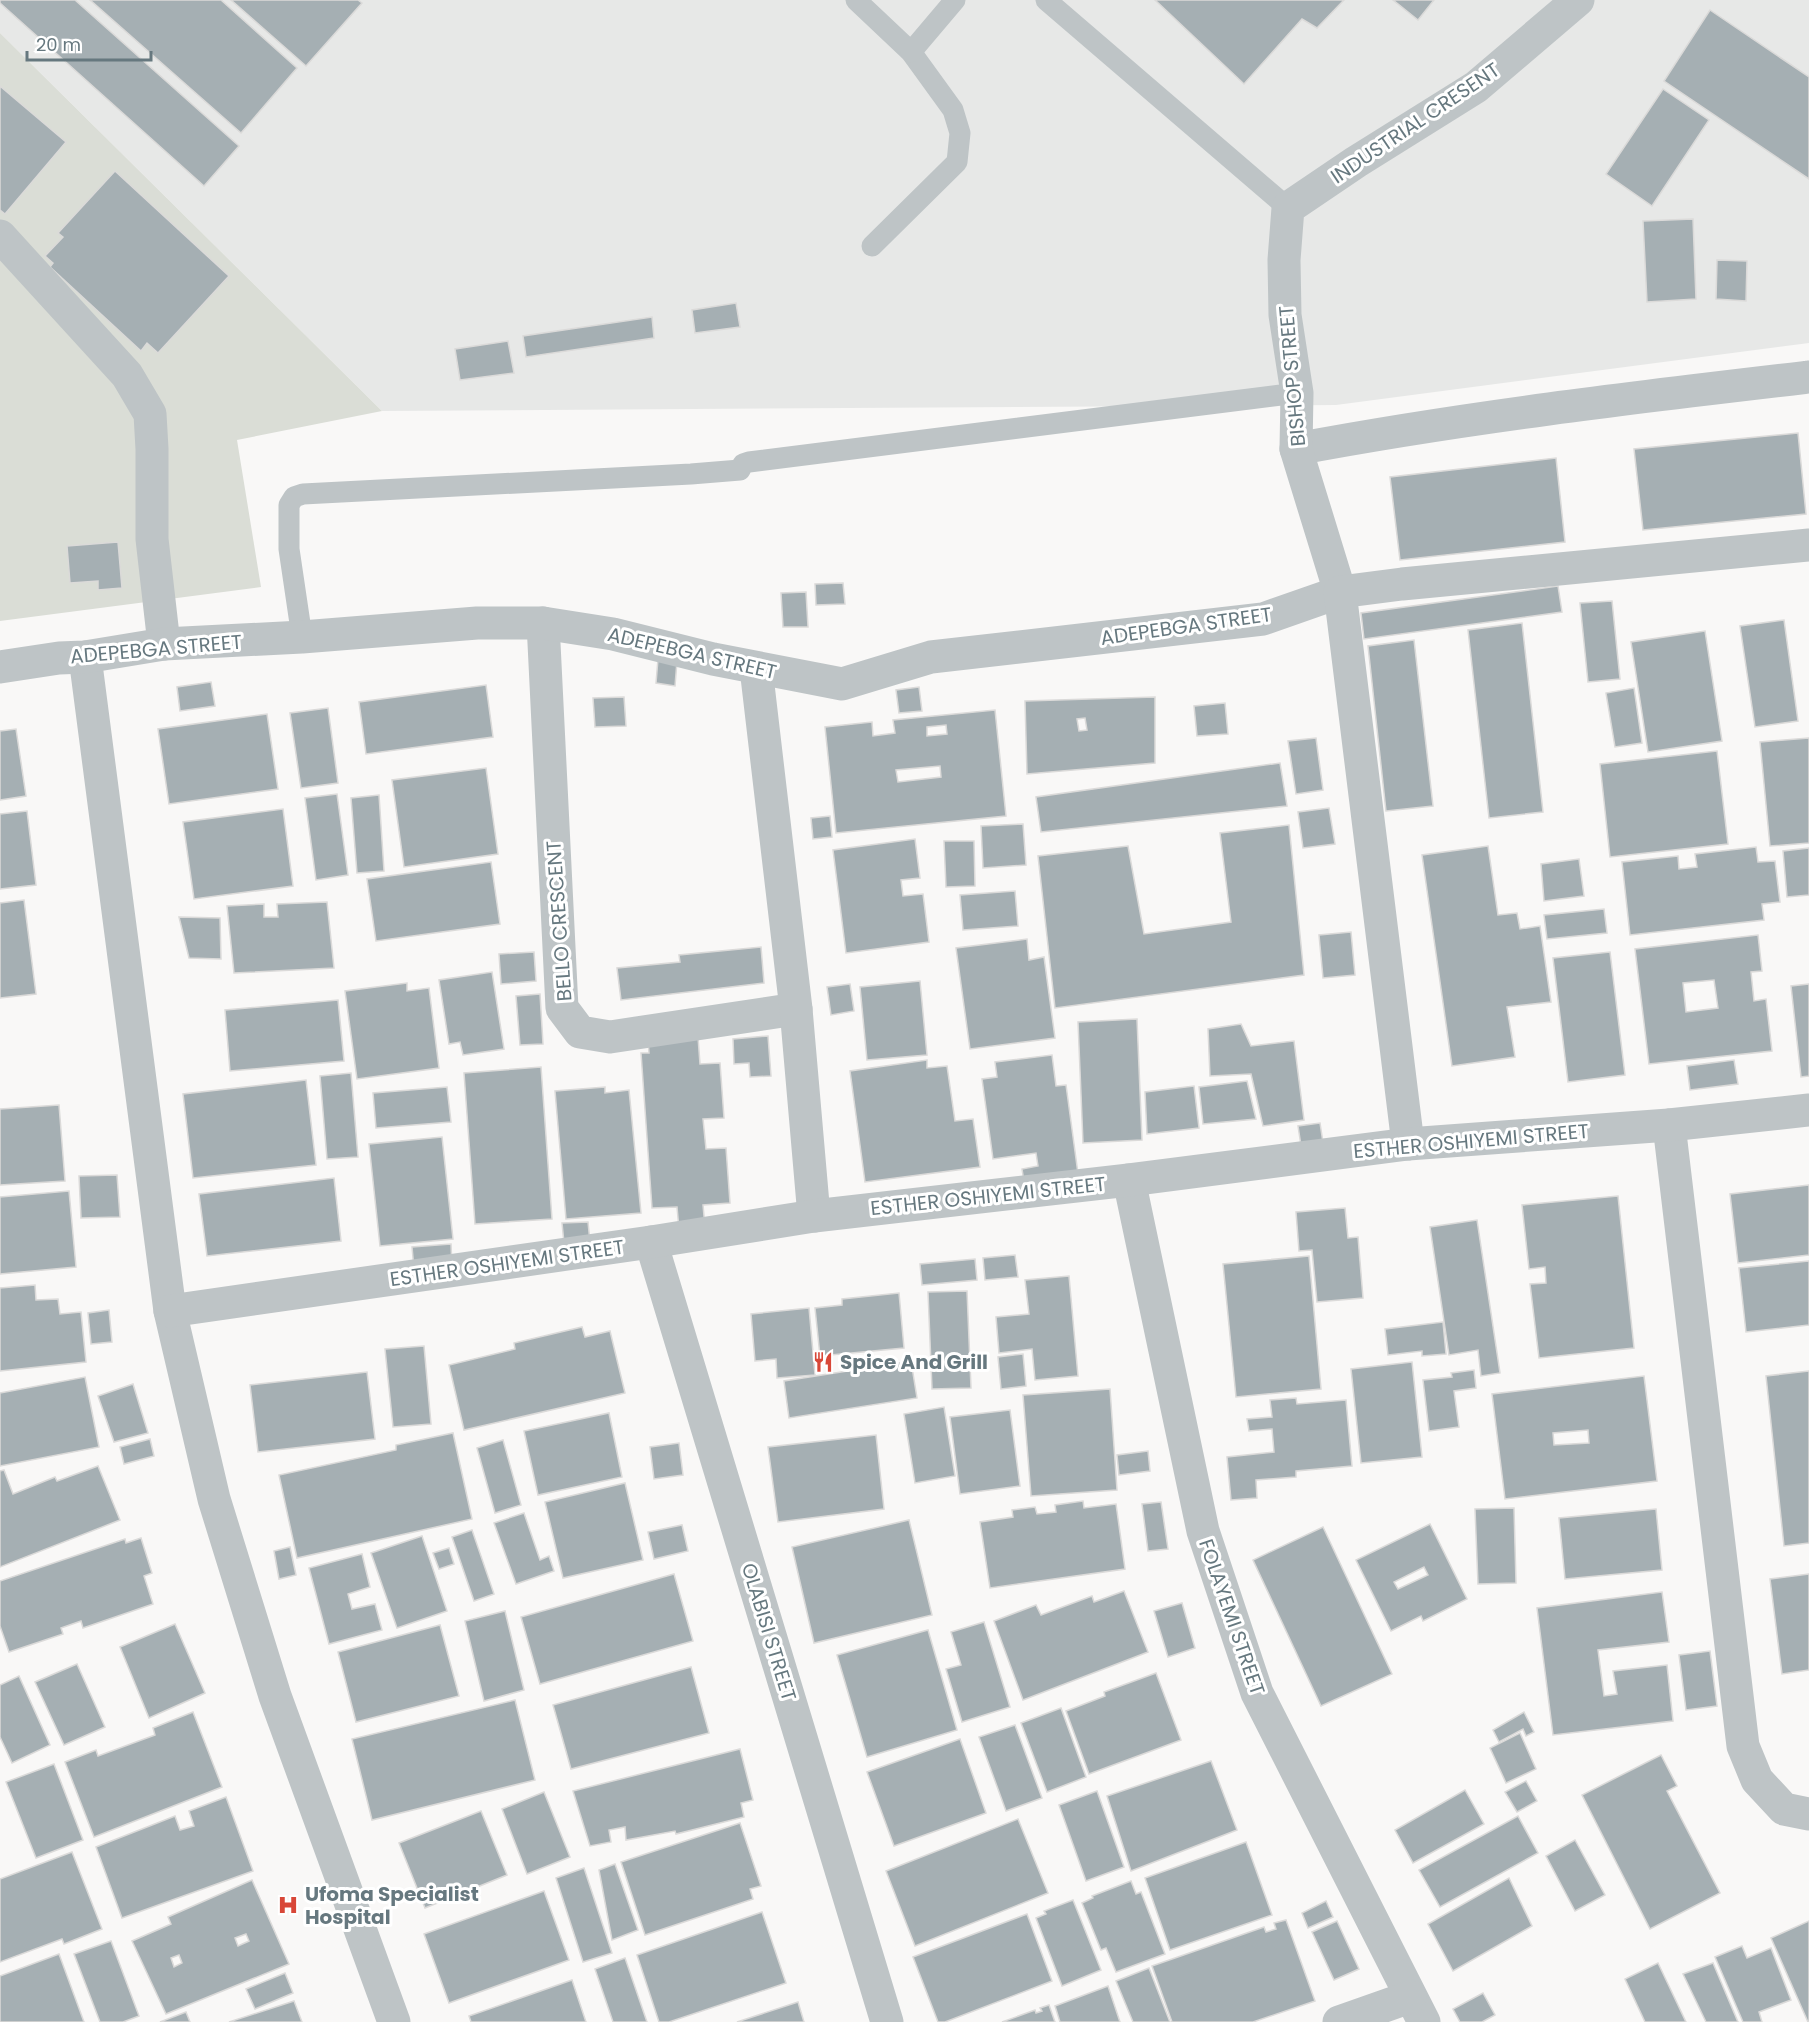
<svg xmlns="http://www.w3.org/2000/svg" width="1809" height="2022" font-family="Poppins,sans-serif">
	<rect width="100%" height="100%" fill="#f9f8f7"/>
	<polygon fill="#e7e8e7" points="0,0 1809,0 1809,343 1336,405 382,411 0,33"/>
	<polygon fill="#daddd6" points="0,33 382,411 237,440 261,587 0,621"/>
	<g fill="#a5afb3" stroke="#dbdad9" stroke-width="1.5" fill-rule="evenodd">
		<polygon points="0,0 75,0 239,146 204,186 0,3"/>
		<polygon points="90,0 221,0 297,68 241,133"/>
		<polygon points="231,0 358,0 362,3 306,66"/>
		<polygon points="1155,0 1344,0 1317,28 1302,19 1244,84"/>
		<polygon points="1393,0 1434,0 1418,20"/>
		<polygon points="1710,10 1809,77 1809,179 1664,81"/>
		<polygon points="0,86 66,142 5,214 0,210"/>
		<polygon points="1663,89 1709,120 1652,206 1606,174"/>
		<polygon points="115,171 229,276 158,353 147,343 141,351 50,267 53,263 45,256 63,237 58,233"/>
		<polygon points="1693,219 1696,299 1647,302 1643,221"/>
		<polygon points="1717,260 1747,261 1746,301 1716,299"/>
		<polygon points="736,303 740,327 695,333 692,310"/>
		<polygon points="652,317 654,338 526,357 523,336"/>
		<polygon points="508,341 514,373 460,380 455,349"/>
		<polygon points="1798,433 1806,514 1643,530 1634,449"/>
		<polygon points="1556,458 1565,542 1400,560 1390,477"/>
		<polygon points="118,542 122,588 98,590 98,581 70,583 67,546"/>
		<polygon points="843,583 845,604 816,605 815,584"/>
		<polygon points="1558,586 1562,612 1364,639 1361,613"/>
		<polygon points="806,592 808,627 783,627 781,593"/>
		<polygon points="1612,601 1620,679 1588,682 1580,603"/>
		<polygon points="1784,620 1798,721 1755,727 1740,626"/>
		<polygon points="1522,623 1543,812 1489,818 1468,630"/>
		<polygon points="1705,631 1722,741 1648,752 1631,642"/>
		<polygon points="1414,640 1433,806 1386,811 1368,646"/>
		<polygon points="658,659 677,661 675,686 656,683"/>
		<polygon points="211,682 215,706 180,711 177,687"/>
		<polygon points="486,685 493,737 366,754 359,702"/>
		<polygon points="919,687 922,711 899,713 896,690"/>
		<polygon points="1634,688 1642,743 1615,747 1606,693"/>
		<polygon points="624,697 626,726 595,727 593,698"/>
		<path d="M 1155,697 L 1155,763 L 1027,774 L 1025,701 ZM 1085,718 L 1087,730 L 1079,731 L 1077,719 Z"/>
		<polygon points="1225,703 1228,734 1197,736 1194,706"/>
		<polygon points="328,708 338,783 301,788 290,713"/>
		<path d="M 995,710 L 1006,816 L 836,833 L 825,727 L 872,722 L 873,736 L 895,733 L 893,720 ZM 946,725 L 947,734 L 927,736 L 927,727 ZM 940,766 L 941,777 L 898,782 L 896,770 Z"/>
		<polygon points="267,714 278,789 169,804 158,729"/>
		<polygon points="16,729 26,796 0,800 0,731"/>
		<polygon points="1316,738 1323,790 1296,794 1288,741"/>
		<polygon points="1809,738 1809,843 1770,846 1760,742"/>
		<polygon points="1717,751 1728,844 1610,857 1600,764"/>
		<polygon points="1280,763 1287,806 1041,832 1036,797"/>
		<polygon points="486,768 498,854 404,867 392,780"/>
		<polygon points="337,794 348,875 316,880 305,798"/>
		<polygon points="379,795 384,871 357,873 351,798"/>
		<polygon points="1329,808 1335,844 1303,848 1298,812"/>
		<polygon points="283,809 293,886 194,899 183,822"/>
		<polygon points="27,811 36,885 0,889 0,814"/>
		<polygon points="830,816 832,837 813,839 811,818"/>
		<polygon points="1023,824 1026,865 983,868 981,826"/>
		<polygon points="1289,825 1304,975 1055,1008 1038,856 1128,846 1144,934 1231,922 1220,833"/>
		<polygon points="915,839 920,878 901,880 903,896 923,894 929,942 846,953 833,850"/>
		<polygon points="944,841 974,841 975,886 946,887"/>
		<polygon points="1488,846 1498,915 1517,913 1520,929 1540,926 1551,1002 1507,1007 1515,1057 1452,1066 1422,855"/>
		<polygon points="1756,847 1758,862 1775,861 1780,902 1762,904 1764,920 1630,935 1622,862 1678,856 1679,869 1697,867 1695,854"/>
		<polygon points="1809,848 1809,895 1787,897 1783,851"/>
		<polygon points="1579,859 1584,896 1544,901 1541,864"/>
		<polygon points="491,862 500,924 376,941 367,879"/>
		<polygon points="1015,891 1018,926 963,930 960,895"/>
		<polygon points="24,900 36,994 0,998 0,903"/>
		<polygon points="327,902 334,968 234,973 227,906 264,904 264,917 278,917 277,904"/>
		<polygon points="1604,909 1607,933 1547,939 1544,915"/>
		<polygon points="179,917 220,918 221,959 189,958"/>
		<polygon points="1351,932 1355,975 1323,978 1319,935"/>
		<path d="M 1758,935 L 1762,971 L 1751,972 L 1754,1001 L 1766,999 L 1772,1051 L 1649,1064 L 1635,949 ZM 1714,980 L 1718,1008 L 1686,1012 L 1683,983 Z"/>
		<polygon points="1027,939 1029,960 1044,957 1055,1038 970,1049 956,948"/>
		<polygon points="761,947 764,983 621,1000 617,968 680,962 679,955"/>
		<polygon points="534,952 536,981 501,984 499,954"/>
		<polygon points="1610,952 1625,1075 1568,1082 1553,958"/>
		<polygon points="492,972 504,1049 463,1055 460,1042 449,1044 439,980"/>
		<polygon points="920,981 927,1055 867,1060 860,987"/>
		<polygon points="407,983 407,991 429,988 439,1068 357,1079 345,991"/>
		<polygon points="850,984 854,1011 831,1015 827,987"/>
		<polygon points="1809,984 1809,1076 1801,1077 1791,986"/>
		<polygon points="540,994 543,1044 520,1045 516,996"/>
		<polygon points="338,1000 344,1061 230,1071 225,1010"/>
		<polygon points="1137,1019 1142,1140 1083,1143 1078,1022"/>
		<polygon points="1241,1024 1251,1046 1294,1041 1304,1120 1263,1126 1251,1074 1210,1076 1208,1029"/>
		<polygon points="768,1036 771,1076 750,1077 749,1063 734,1064 733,1039"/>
		<polygon points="698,1037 700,1064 720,1063 724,1118 703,1119 706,1149 726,1148 730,1203 703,1205 705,1227 679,1229 677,1207 652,1208 641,1053 649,1053 648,1041"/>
		<polygon points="1052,1055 1056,1086 1066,1085 1079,1181 1025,1188 1022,1169 1038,1166 1036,1153 993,1159 982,1079 997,1077 995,1062"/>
		<polygon points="927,1060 927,1068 947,1066 955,1121 973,1119 980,1167 865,1182 850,1071"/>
		<polygon points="1734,1060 1738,1084 1690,1090 1687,1066"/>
		<polygon points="541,1067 552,1219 475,1224 464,1073"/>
		<polygon points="351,1073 358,1157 327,1159 320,1076"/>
		<polygon points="306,1080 316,1165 193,1178 183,1094"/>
		<polygon points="1247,1081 1256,1119 1203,1124 1199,1087"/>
		<polygon points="1194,1086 1199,1128 1147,1134 1145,1092"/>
		<polygon points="447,1087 451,1122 376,1128 373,1093"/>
		<polygon points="605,1087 605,1093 629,1090 641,1213 566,1219 555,1091"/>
		<polygon points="59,1105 65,1181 0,1185 0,1109"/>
		<polygon points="1320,1123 1324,1149 1302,1152 1298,1126"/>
		<polygon points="442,1137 453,1239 380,1246 369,1144"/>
		<polygon points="117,1175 120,1217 81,1218 79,1176"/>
		<polygon points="334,1178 341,1241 207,1256 199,1194"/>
		<polygon points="1809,1185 1809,1255 1738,1263 1730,1194"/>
		<polygon points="69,1191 76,1267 0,1274 0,1197"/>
		<polygon points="1618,1196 1634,1348 1539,1358 1530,1284 1546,1283 1545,1267 1529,1269 1522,1205"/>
		<polygon points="1345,1208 1348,1238 1358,1237 1363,1298 1317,1302 1312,1250 1299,1251 1296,1212"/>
		<polygon points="1477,1220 1500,1373 1481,1376 1478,1350 1449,1355 1430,1227"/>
		<polygon points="588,1222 590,1242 564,1243 562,1223"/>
		<polygon points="451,1244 452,1267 414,1269 412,1247"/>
		<polygon points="1015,1255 1018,1277 985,1280 983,1258"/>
		<polygon points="1309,1256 1321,1389 1236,1397 1223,1264"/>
		<polygon points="975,1259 977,1280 922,1285 920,1264"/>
		<polygon points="1809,1261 1809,1325 1746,1332 1739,1268"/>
		<polygon points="1069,1276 1078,1376 1035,1380 1032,1349 999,1353 996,1317 1029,1314 1025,1280"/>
		<polygon points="35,1285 36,1300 58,1299 60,1314 81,1312 86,1362 0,1371 0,1288"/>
		<polygon points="967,1291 971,1388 932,1389 928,1292"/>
		<polygon points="899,1293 904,1348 820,1356 815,1308 842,1305 842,1299"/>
		<polygon points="809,1308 815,1375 777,1378 776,1359 755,1361 751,1314"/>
		<polygon points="109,1310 112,1342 91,1344 88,1313"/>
		<polygon points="1443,1322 1446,1354 1422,1356 1422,1351 1388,1355 1385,1329"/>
		<polygon points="582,1327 585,1337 610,1331 625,1393 464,1430 449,1365 515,1349 514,1343"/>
		<polygon points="424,1346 431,1424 393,1427 385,1349"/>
		<polygon points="1023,1354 1026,1386 1001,1389 998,1357"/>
		<polygon points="911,1361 917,1398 789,1418 784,1381"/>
		<polygon points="1412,1362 1422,1457 1361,1463 1351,1369"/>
		<polygon points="1474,1370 1476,1388 1454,1391 1459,1427 1429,1431 1423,1380 1452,1377 1451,1373"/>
		<polygon points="1809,1371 1809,1543 1784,1546 1766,1376"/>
		<polygon points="367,1372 375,1439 258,1452 250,1385"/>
		<path d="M 1644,1376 L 1657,1481 L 1505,1499 L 1492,1394 ZM 1588,1430 L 1589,1443 L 1554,1445 L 1553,1433 Z"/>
		<polygon points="85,1377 99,1447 0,1466 0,1393"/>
		<polygon points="133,1384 148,1433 114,1442 98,1396"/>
		<polygon points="1110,1389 1117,1490 1031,1496 1023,1395"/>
		<polygon points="1296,1398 1297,1404 1346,1400 1352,1466 1296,1471 1296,1477 1256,1480 1257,1498 1231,1500 1227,1457 1274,1452 1272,1429 1249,1431 1247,1419 1272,1417 1270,1400"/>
		<polygon points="944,1407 955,1476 915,1483 904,1414"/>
		<polygon points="1010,1410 1020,1486 960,1494 950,1417"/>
		<polygon points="609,1413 622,1477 538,1495 524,1431"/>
		<polygon points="453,1433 472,1519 297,1558 279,1475 396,1450 396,1445"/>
		<polygon points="876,1435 884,1509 778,1522 768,1447"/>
		<polygon points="150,1439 154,1456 124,1464 120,1447"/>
		<polygon points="503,1440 521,1505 495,1513 477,1448"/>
		<polygon points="679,1443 683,1475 654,1479 650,1447"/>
		<polygon points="1148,1451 1150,1471 1119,1475 1117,1455"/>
		<polygon points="98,1466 120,1520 0,1567 0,1471 4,1470 13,1494 55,1477 57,1481"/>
		<polygon points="625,1483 643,1560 563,1578 545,1502"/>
		<polygon points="1083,1501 1084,1508 1116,1504 1125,1569 990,1588 980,1522 1013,1517 1012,1510 1035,1507 1037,1514 1056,1512 1055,1505"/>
		<polygon points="1161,1502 1168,1549 1148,1551 1142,1504"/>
		<polygon points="1514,1508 1516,1583 1478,1584 1475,1509"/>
		<polygon points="1656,1509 1662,1570 1565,1579 1559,1518"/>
		<polygon points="524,1513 540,1560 549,1556 554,1571 516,1584 494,1523"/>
		<polygon points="909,1520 932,1615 814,1643 792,1547"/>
		<path d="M 1430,1524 L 1467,1599 L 1423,1621 L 1421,1616 L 1391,1631 L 1356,1560 ZM 1424,1567 L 1428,1575 L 1398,1589 L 1394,1582 Z"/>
		<polygon points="682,1525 688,1551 654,1559 648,1532"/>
		<polygon points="1323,1527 1392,1674 1321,1706 1253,1560"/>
		<polygon points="472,1530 494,1594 474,1601 452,1537"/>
		<polygon points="422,1536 447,1611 397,1628 371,1553"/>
		<polygon points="141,1538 152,1573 144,1576 153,1604 83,1628 81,1621 61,1628 63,1634 9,1652 0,1626 0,1581 125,1539 126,1543"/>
		<polygon points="290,1547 296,1575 279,1579 274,1551"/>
		<polygon points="449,1548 454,1564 439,1569 433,1553"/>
		<polygon points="362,1554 370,1587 348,1594 352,1609 375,1604 382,1630 329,1644 309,1568"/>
		<polygon points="674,1574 693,1641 540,1684 521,1617"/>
		<polygon points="1809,1574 1809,1670 1782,1674 1770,1579"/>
		<polygon points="1124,1591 1148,1652 1023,1700 994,1621 1036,1605 1041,1615 1092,1596 1094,1602"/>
		<polygon points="1662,1592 1669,1642 1598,1650 1604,1696 1617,1694 1613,1671 1667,1665 1673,1721 1553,1735 1537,1608"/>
		<polygon points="1182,1603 1195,1648 1168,1657 1154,1611"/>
		<polygon points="505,1611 524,1690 484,1701 465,1621"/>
		<polygon points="984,1622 1010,1707 962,1722 946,1669 961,1665 951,1632"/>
		<polygon points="175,1624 205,1693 149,1718 120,1647"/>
		<polygon points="440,1625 459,1696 356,1722 338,1652"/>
		<polygon points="928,1630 957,1730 867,1757 837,1655"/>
		<polygon points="1710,1651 1717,1706 1686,1710 1679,1655"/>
		<polygon points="77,1664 105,1727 64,1745 35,1682"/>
		<polygon points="691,1667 709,1733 571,1769 553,1705"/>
		<polygon points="1156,1673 1181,1740 1089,1774 1066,1711 1105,1696 1104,1692"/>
		<polygon points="19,1676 50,1745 12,1763 0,1737 0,1685"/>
		<polygon points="515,1700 535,1780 372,1820 352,1739"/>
		<polygon points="1061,1708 1086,1777 1047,1792 1021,1723"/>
		<polygon points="193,1712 222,1787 94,1837 65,1762 96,1750 98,1756 155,1735 153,1728"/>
		<polygon points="1524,1712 1534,1732 1526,1736 1523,1729 1499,1742 1493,1730"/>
		<polygon points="1015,1725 1042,1798 1006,1811 979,1737"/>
		<polygon points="1520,1733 1536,1769 1506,1783 1490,1748"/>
		<polygon points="960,1739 986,1813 894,1846 867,1772"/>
		<polygon points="740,1749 753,1800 741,1803 744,1817 676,1834 675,1831 626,1840 625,1827 609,1830 611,1842 590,1846 573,1791"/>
		<polygon points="1661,1755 1677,1786 1667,1791 1720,1893 1650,1929 1582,1795"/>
		<polygon points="1211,1761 1237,1830 1131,1871 1107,1796"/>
		<polygon points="54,1764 83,1840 36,1858 6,1782"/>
		<polygon points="1526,1781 1537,1801 1517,1812 1505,1792"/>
		<polygon points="1465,1790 1484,1824 1413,1863 1395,1830"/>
		<polygon points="1097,1791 1124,1867 1086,1881 1059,1805"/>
		<polygon points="544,1792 570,1857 527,1874 502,1809"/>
		<polygon points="226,1797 253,1871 122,1918 96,1847 175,1816 180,1830 194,1826 189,1811"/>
		<polygon points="481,1811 507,1875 425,1908 399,1843"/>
		<polygon points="1518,1816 1538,1853 1440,1907 1419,1870"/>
		<polygon points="1018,1819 1048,1893 915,1946 886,1871"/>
		<polygon points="740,1823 761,1886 750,1889 753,1899 645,1935 621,1862"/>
		<polygon points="1575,1840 1605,1895 1575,1911 1546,1856"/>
		<polygon points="1246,1842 1272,1915 1170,1950 1145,1878"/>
		<polygon points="72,1852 102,1929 64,1944 62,1939 0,1962 0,1879"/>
		<polygon points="615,1864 638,1930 612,1940 599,1870"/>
		<polygon points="584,1868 612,1953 583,1962 556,1878"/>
		<polygon points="1509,1878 1532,1926 1453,1971 1428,1924"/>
		<path d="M 252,1880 L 289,1964 L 166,2014 L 132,1941 L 171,1924 L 168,1917 ZM 246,1934 L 249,1941 L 238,1946 L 235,1938 ZM 179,1955 L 182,1963 L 174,1967 L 171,1958 Z"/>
		<polygon points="1131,1881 1136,1894 1141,1892 1165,1954 1116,1972 1106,1948 1101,1950 1082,1903 1093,1898 1092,1896"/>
		<polygon points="544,1891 569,1960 449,2003 424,1934"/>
		<polygon points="1073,1900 1101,1970 1062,1986 1036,1918 1046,1914 1044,1911"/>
		<polygon points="1326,1901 1333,1917 1308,1928 1302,1913"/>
		<polygon points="762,1912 786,1983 669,2022 659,2022 637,1955"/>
		<polygon points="1027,1914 1052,1981 945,2022 938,2022 913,1957"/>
		<polygon points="1286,1920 1315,2001 1253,2022 1172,2022 1152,1966 1264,1927 1266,1932 1276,1929 1274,1923"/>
		<polygon points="1337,1921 1359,1969 1334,1980 1312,1932"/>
		<polygon points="1809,1921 1809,2022 1808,2022 1771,1938"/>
		<polygon points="111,1941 139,2016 123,2022 100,2022 74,1954"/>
		<polygon points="1742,1946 1747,1958 1771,1948 1791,2000 1759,2012 1762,2022 1743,2022 1715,1957"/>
		<polygon points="59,1954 84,2022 0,2022 0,1976"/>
		<polygon points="625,1958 647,2022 613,2022 595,1969"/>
		<polygon points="1658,1963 1686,2022 1645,2022 1625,1979"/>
		<polygon points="1713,1963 1738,2022 1706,2022 1683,1974"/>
		<polygon points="1149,1968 1170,2022 1133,2022 1116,1981"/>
		<polygon points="285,1973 293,1993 255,2009 246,1989"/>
		<polygon points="572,1980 586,2022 471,2022 469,2016"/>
		<polygon points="1108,1986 1120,2022 1060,2022 1055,2006"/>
		<polygon points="1483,1993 1495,2015 1482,2022 1460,2022 1453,2009"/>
		<polygon points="294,2001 302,2022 229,2022"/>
		<polygon points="798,2002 804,2022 737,2022"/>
		<polygon points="1049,2005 1055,2022 1002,2022 1035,2010 1036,2013 1042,2011 1040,2008"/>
		<polygon points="186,2012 190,2022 160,2022"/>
	</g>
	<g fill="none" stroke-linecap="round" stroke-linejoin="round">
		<g stroke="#bec4c6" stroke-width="21">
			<polyline points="856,0 911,52 953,110 960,133 957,162 872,246"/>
			<polyline points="1046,0 1288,208"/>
			<polyline points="911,52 955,0"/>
			<polyline points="302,637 289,549 289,505 294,497 303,494 691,474 740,470 743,464 749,462 1297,393"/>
		</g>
		<g stroke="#bec4c6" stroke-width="33">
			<polyline points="0,236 127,375 150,414 152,449 152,539 164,644"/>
			<path d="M 1296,449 C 1466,417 1638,397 1809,377"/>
			<polyline points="543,623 562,1008 580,1032 610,1037 796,1009"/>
			<polyline points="85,657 170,1311 214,1499 275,1696 394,2022"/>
			<polyline points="0,667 59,658 85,657 164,644 302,637 477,623 543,623 613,634 713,659 842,684 931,657 1263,619 1340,592 1296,449 1297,393 1285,315 1284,260 1288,208 1356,162 1476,87 1578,0"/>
			<polyline points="756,668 796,1009 814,1216"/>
			<polyline points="1669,1125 1743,1746 1757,1780 1784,1809 1809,1814"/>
			<polyline points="1408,1144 1340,592 1402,584 1809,545"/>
			<polyline points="1129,1180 1203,1531 1257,1693 1424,2022"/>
			<polyline points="651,1242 887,2022"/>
			<polyline points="170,1311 651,1242 814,1216 1129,1180 1408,1144 1669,1125 1809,1110"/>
			<polyline points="1339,2022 1410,1997"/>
		</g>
	</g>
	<defs>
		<g id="restaurant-bare" transform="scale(1.62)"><path d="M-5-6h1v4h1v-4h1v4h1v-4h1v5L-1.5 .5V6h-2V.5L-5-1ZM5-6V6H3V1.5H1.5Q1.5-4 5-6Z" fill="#d84738" stroke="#fff" stroke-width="2.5" paint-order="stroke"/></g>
		<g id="hospital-bare" transform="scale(1.62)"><path d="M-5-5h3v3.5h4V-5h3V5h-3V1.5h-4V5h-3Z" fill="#d84738" stroke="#fff" stroke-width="2.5" paint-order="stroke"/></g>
	</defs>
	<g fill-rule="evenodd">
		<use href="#restaurant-bare" x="823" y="1362"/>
		<use href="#hospital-bare" x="288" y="1905"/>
	</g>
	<g text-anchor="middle" stroke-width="6" stroke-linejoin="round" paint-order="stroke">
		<g font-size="20" fill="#66787f" stroke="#fff">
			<text transform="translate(1415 123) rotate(-34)" y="7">INDUSTRIAL CRESENT</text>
			<text transform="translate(1292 376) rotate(-95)" y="7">BISHOP STREET</text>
			<text transform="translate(1186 626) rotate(-8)" y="7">ADEPEBGA STREET</text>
			<text transform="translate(156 649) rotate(-5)" y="7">ADEPEBGA STREET</text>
			<text transform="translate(692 653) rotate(13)" y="7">ADEPEBGA STREET</text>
			<text transform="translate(559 921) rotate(-94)" y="7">BELLO CRESCENT</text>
			<text transform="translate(1471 1141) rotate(-5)" y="7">ESTHER OSHIYEMI STREET</text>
			<text transform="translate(988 1196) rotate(-6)" y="7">ESTHER OSHIYEMI STREET</text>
			<text transform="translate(507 1263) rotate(-8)" y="7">ESTHER OSHIYEMI STREET</text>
			<text transform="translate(1232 1617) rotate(71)" y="7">FOLAYEMI STREET</text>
			<text transform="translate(769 1632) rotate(73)" y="7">OLABISI STREET</text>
		</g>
		<g font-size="20" font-weight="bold" fill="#66787f" stroke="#fff" text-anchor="start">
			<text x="840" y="1369">Spice And Grill</text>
			<text x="305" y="1901">Ufoma Specialist<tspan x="305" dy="23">Hospital</tspan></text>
		</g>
	</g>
	<path d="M27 51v9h124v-9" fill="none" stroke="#66787f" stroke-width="3"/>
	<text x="36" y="51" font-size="18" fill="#66787f" stroke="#ffffff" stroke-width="4.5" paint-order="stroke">20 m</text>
</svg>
